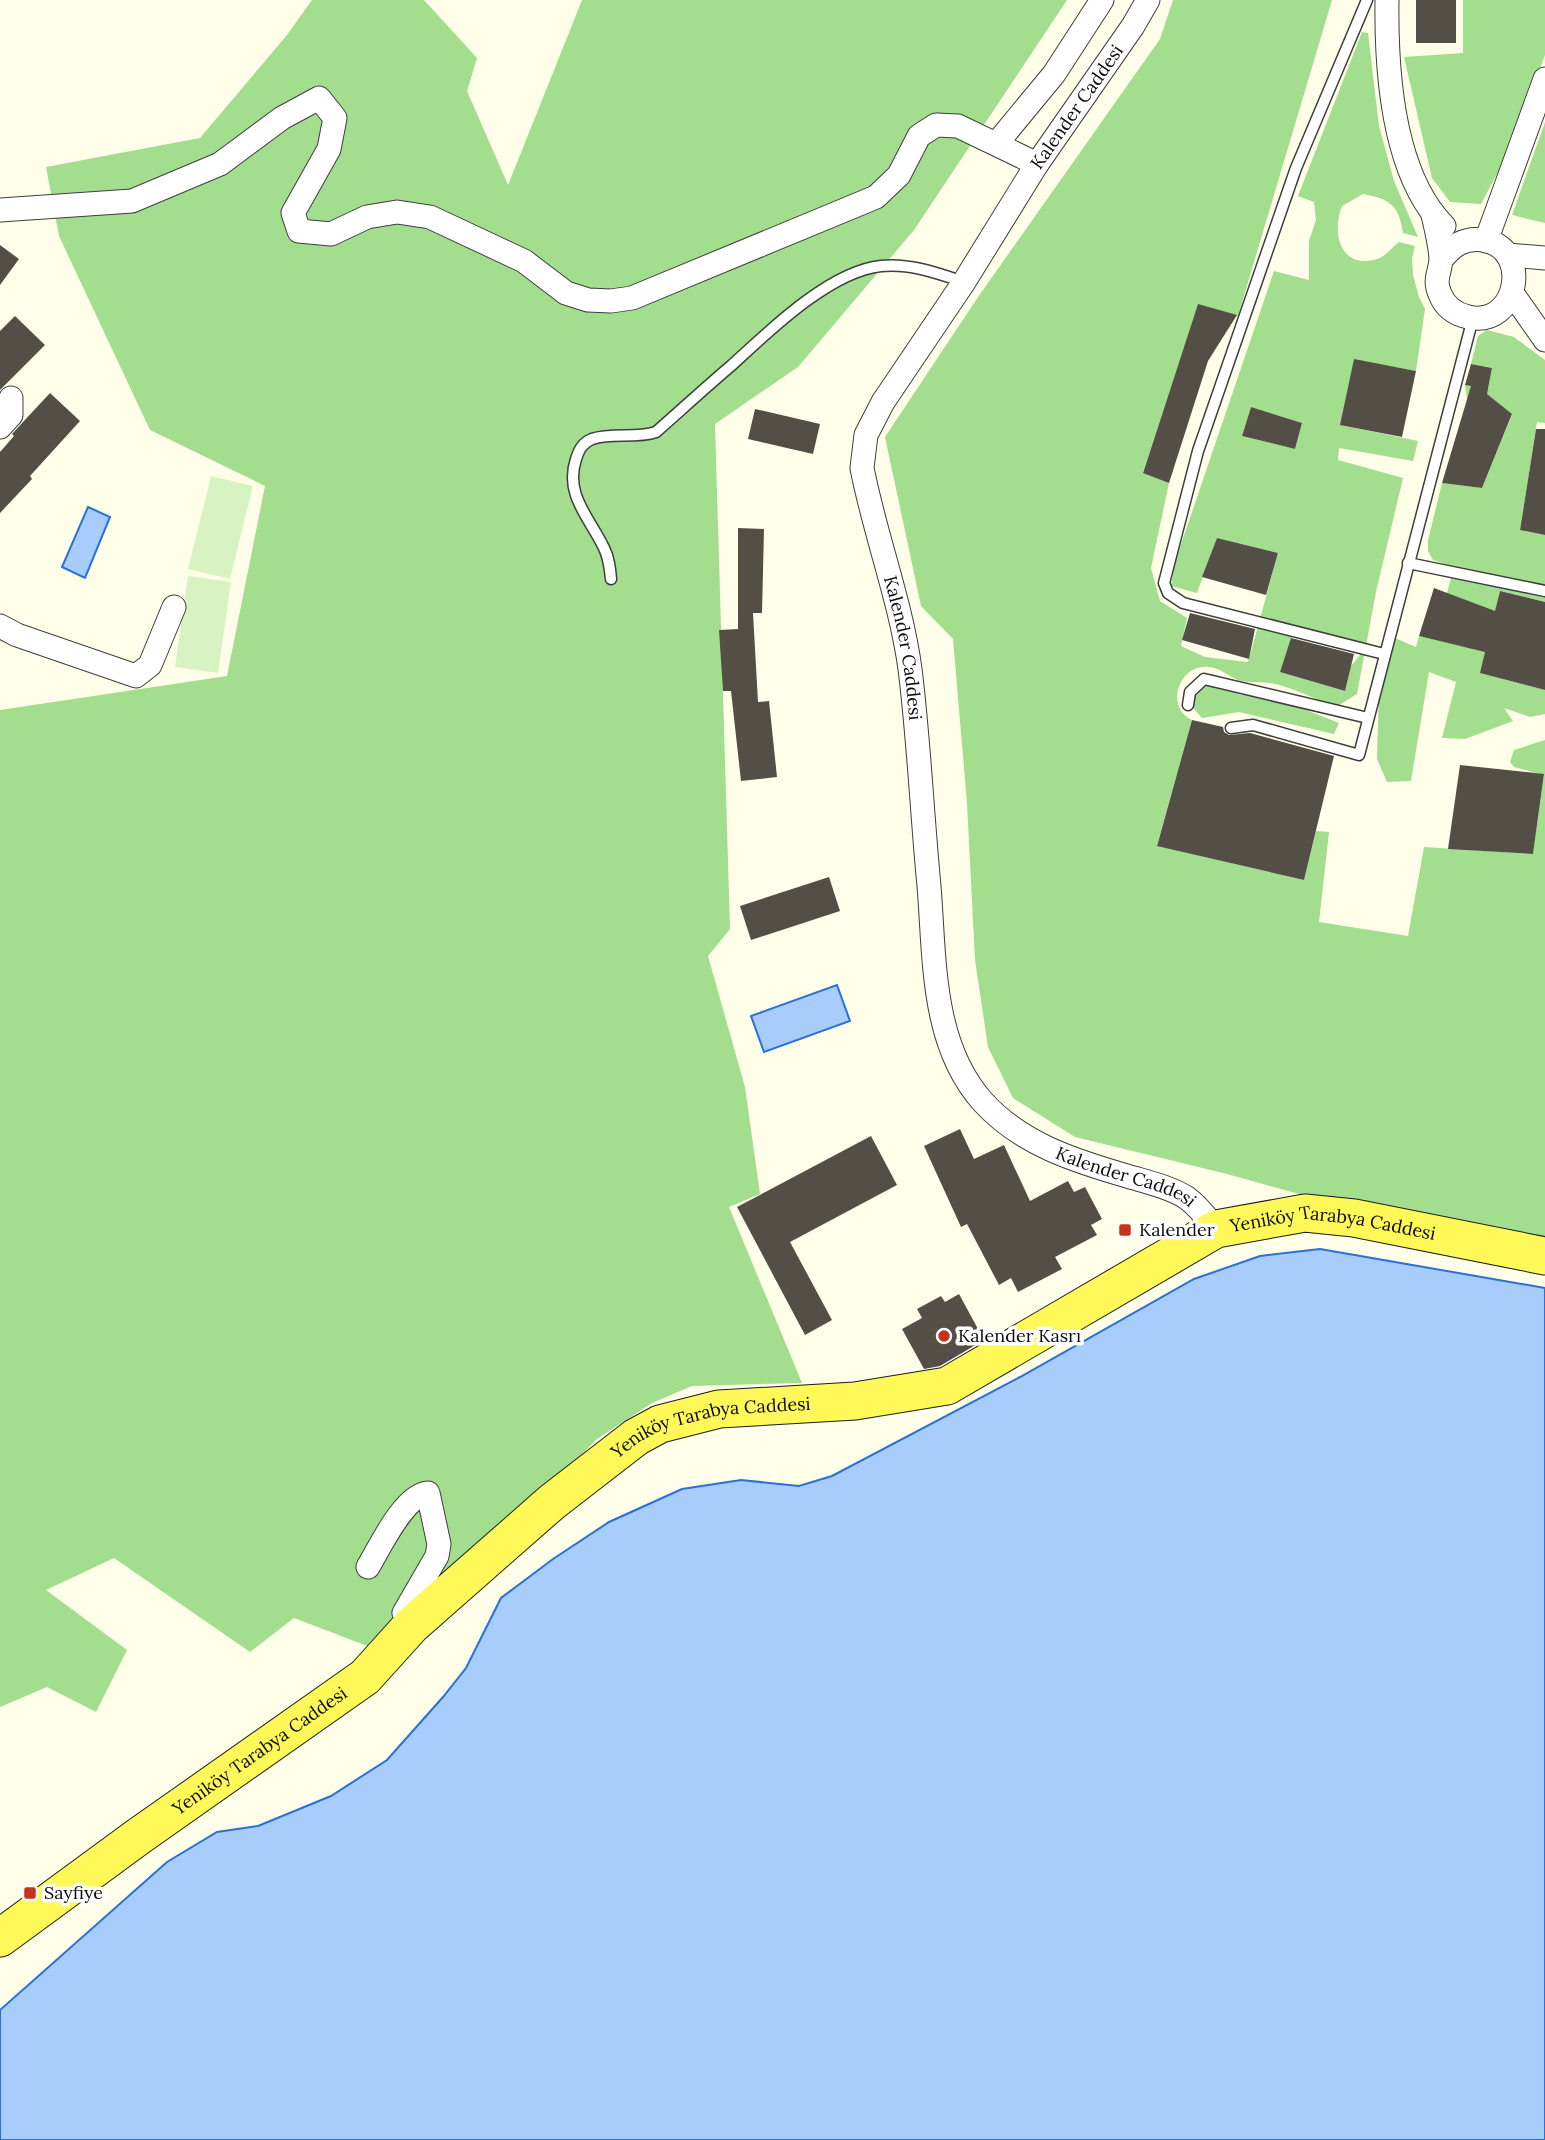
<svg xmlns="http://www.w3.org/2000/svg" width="1545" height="2140" font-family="Lora,serif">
	<rect width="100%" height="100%" fill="#ffffe9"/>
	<g fill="#a2de8e" fill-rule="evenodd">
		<polygon points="312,0 424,0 477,58 467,91 508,185 582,0 1067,0 914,230 798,367 715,424 730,929 708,956 745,1087 760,1194 729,1207 802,1383 692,1386 652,1403 597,1439 550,1487 475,1545 401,1628 370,1647 294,1618 250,1652 114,1558 46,1590 127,1650 96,1712 47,1687 0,1707 0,710 227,676 265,486 150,430 59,236 46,167 200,138 287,35"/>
		<path d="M 1173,0 L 1332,0 L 1238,316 L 1198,305 L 1143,472 L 1169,483 L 1151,568 L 1160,601 L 1187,618 L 1181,646 L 1205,657 L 1247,662 L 1249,659 L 1278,553 L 1217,538 L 1197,593 L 1171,586 L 1175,562 L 1274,271 L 1309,280 L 1309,241 L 1316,220 L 1314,202 L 1298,196 L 1362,32 L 1368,33 L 1379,126 L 1394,181 L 1418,237 L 1403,233 C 1399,205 1390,199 1363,194 L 1342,206 C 1331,234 1341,270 1377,259 C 1385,257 1392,247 1399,242 L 1415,246 L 1412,258 L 1413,275 L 1419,297 L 1425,309 L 1416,371 L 1354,360 L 1341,425 L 1418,441 L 1413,461 L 1339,448 L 1338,460 L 1403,478 L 1376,592 L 1357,694 L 1336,707 C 1317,700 1296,689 1276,684 C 1264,681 1250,684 1238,680 C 1228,676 1221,668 1209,667 C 1179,663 1164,708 1192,720 L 1157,845 L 1304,880 L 1316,831 L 1329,832 L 1319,922 L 1408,936 L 1424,847 L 1533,854 L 1544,775 L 1514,767 L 1510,762 L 1514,750 L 1545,740 L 1545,1246 L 1422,1228 L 1227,1174 L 1075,1137 L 1013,1098 L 988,1047 L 975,960 L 967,803 L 953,639 L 921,606 L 885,437 L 978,297 L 1160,39 ZM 1251,407 L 1302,423 L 1295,449 L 1242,436 ZM 1292,636 L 1355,649 L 1366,648 L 1351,666 L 1345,691 L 1280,672 Z"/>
		<polygon points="1463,0 1545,0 1545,55 1512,146 1481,204 1450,202 1432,178 1404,57 1463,53"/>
		<polygon points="1545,122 1545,223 1512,215"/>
		<polygon points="1487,330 1514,337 1545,360 1545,423 1537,422 1520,530 1545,535 1545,602 1500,591 1481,673 1545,690 1545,714 1530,717 1504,708 1513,721 1465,739 1442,738 1456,682 1429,672 1411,781 1387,782 1377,759 1379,684 1390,636 1416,647 1419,636 1462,646 1447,593 1454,567 1433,560 1428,551 1428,540 1442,483 1482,488 1512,415 1495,401 1467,399 1465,385 1488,389 1492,368 1471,364 1478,336"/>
		<polygon points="1212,674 1224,688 1241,695 1258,691 1339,723 1334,734 1239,712 1202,718 1187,701 1194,682"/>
	</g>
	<g fill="#d8f3c2">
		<polygon points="211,476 253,486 230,579 188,569"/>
		<polygon points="188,576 231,582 218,673 175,667"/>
	</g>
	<g fill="#a8ccfb" stroke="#2970d8" stroke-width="2">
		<polygon points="88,507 110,517 85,578 62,567"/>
		<polygon points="837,985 850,1021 764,1052 751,1016"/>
		<polygon points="1320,1249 1545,1288 1545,2140 0,2140 0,2010 167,1862 217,1832 258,1826 331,1796 387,1760 443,1697 466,1668 501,1598 553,1559 609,1522 682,1489 741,1480 799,1486 832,1476 1020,1377 1194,1279 1260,1256"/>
	</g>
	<g fill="#544f46">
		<rect x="1416" y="0" width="40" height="43"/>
		<polygon points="0,245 19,259 0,285"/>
		<polygon points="1198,304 1237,315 1208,361 1169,483 1143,473"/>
		<polygon points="15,316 45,345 0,390 0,331"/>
		<polygon points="1354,359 1416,371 1402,437 1340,425"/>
		<polygon points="1471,364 1492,368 1487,394 1512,414 1482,488 1442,483 1471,386 1465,385"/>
		<polygon points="50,393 80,421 30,476 32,479 0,513 0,452 14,436 12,434 23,422"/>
		<polygon points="1251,407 1302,423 1295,449 1242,436"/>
		<polygon points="755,409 820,424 813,454 748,439"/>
		<polygon points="1536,429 1545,429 1545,535 1520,530"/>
		<polygon points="738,528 764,529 762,613 753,613 758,702 769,701 777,777 741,781 731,691 723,691 719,630 738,629"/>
		<polygon points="1217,538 1278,553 1266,595 1202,577"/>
		<polygon points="1434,588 1495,611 1500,591 1545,602 1545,690 1480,673 1485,652 1419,636"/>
		<polygon points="1190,613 1255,629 1249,659 1182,640"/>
		<polygon points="1291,638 1354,654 1345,691 1280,672"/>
		<polygon points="1192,720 1223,727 1224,732 1229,735 1250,733 1334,756 1304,880 1157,846"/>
		<polygon points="1460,765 1544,774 1533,854 1448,849"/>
		<polygon points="829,877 840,911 751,940 740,906"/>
		<polygon points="960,1129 974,1159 1004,1145 1030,1201 1068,1181 1074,1192 1085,1187 1102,1219 1091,1225 1097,1235 1055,1257 1062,1269 1018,1292 1011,1278 999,1285 967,1224 961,1227 924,1146"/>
		<polygon points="871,1136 897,1185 790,1242 832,1320 805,1335 737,1207"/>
		<polygon points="959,1294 984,1340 940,1366 924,1369 902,1329 922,1318 917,1309 941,1296 945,1302"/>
	</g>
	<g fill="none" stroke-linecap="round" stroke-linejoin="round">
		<g stroke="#3e3e3e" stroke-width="13">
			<g id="service">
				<polyline points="1367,0 1296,168 1198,451 1164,583 1168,593 1183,603 1384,654"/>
				<polyline points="1408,563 1545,591"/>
				<path d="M 611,579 C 610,568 609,558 604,548 C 590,518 564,495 576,459 C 579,450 582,443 592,439 C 612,432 635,439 656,432 C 681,410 706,387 732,365 C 768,332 830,271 881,266 C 910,263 937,273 964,282"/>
				<polyline points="1188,705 1190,692 1204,679 1368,718"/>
				<polyline points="1231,728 1253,725 1359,755 1473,318"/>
			</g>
		</g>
		<g stroke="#3e3e3e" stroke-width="25">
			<g id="minor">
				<path id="s1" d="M 1148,0 L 1133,26 L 1037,164 L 964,282 L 883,402 L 866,435 L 862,468 C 875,535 901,602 910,669 C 919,741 922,814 929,886 C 935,959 931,1044 983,1102 C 1021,1144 1075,1161 1127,1176 C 1147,1182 1170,1187 1187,1198 C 1199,1207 1207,1218 1216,1229"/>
				<path d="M 1387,0 C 1386,70 1392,173 1444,226"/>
				<polyline points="997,143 1054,74 1102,0"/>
				<polyline points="0,210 132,201 220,164 282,118 319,98 335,118 329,149 293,213 299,231 331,234 367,217 397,212 430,217 524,261 566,293 588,300 611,301 632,298 876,197 899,175 919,136 936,125 958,126 1037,164"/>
				<path d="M 1433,215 C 1436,228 1440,244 1441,258 C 1441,272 1433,278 1440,294 C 1445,307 1455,314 1468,317 C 1518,329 1533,248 1483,240 C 1464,237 1452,246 1441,260"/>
				<polyline points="1486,241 1545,79"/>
				<polyline points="1508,255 1545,258"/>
				<polyline points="1512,293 1545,340"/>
				<polyline points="0,427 11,415 11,398"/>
				<polyline points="0,626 17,635 136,676 150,665 174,607"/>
				<path d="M 368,1567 C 380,1547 404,1495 428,1493 L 439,1544 L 437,1556 L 404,1613 L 412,1625"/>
			</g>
		</g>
		<g stroke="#1c1c1c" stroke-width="39">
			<g id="primary">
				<path id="s2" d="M 0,1938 L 139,1836 L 365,1677 L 412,1625 L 552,1502 L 636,1437 L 660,1424 L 719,1409 L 855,1401 L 947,1386 L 1216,1229 L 1305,1213 L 1354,1218 L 1545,1256"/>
			</g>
		</g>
		<use href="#service" stroke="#fff" stroke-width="10"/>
		<use href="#minor" stroke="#fff" stroke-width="23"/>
		<use href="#primary" stroke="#fff859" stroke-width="37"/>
	</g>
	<g fill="#c63318" stroke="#fff" stroke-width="2.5">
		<rect x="1118" y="1223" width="14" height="14" rx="3.5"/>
		<circle cx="944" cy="1336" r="7"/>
		<rect x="23" y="1886" width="14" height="14" rx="3.5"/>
	</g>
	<g text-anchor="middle" stroke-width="7" stroke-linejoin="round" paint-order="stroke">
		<g font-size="18" fill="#0b0b0b" stroke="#fff">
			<text transform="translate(1077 107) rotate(-55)" y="6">Kalender Caddesi</text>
			<text dy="6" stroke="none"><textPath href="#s1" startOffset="737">Kalender Caddesi</textPath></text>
			<text dy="6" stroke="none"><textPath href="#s1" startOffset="1367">Kalender Caddesi</textPath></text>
			<text dy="6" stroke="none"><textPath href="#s2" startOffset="1559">Yeniköy Tarabya Caddesi</textPath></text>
			<text dy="6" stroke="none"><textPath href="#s2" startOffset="887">Yeniköy Tarabya Caddesi</textPath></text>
			<text dy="6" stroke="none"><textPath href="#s2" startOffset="320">Yeniköy Tarabya Caddesi</textPath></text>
		</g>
		<g font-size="18" fill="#0b0b0b" stroke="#fff" text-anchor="start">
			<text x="1139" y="1236">Kalender</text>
			<text x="958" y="1342">Kalender Kasrı</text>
			<text x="44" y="1899">Sayfiye</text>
		</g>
	</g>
</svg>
